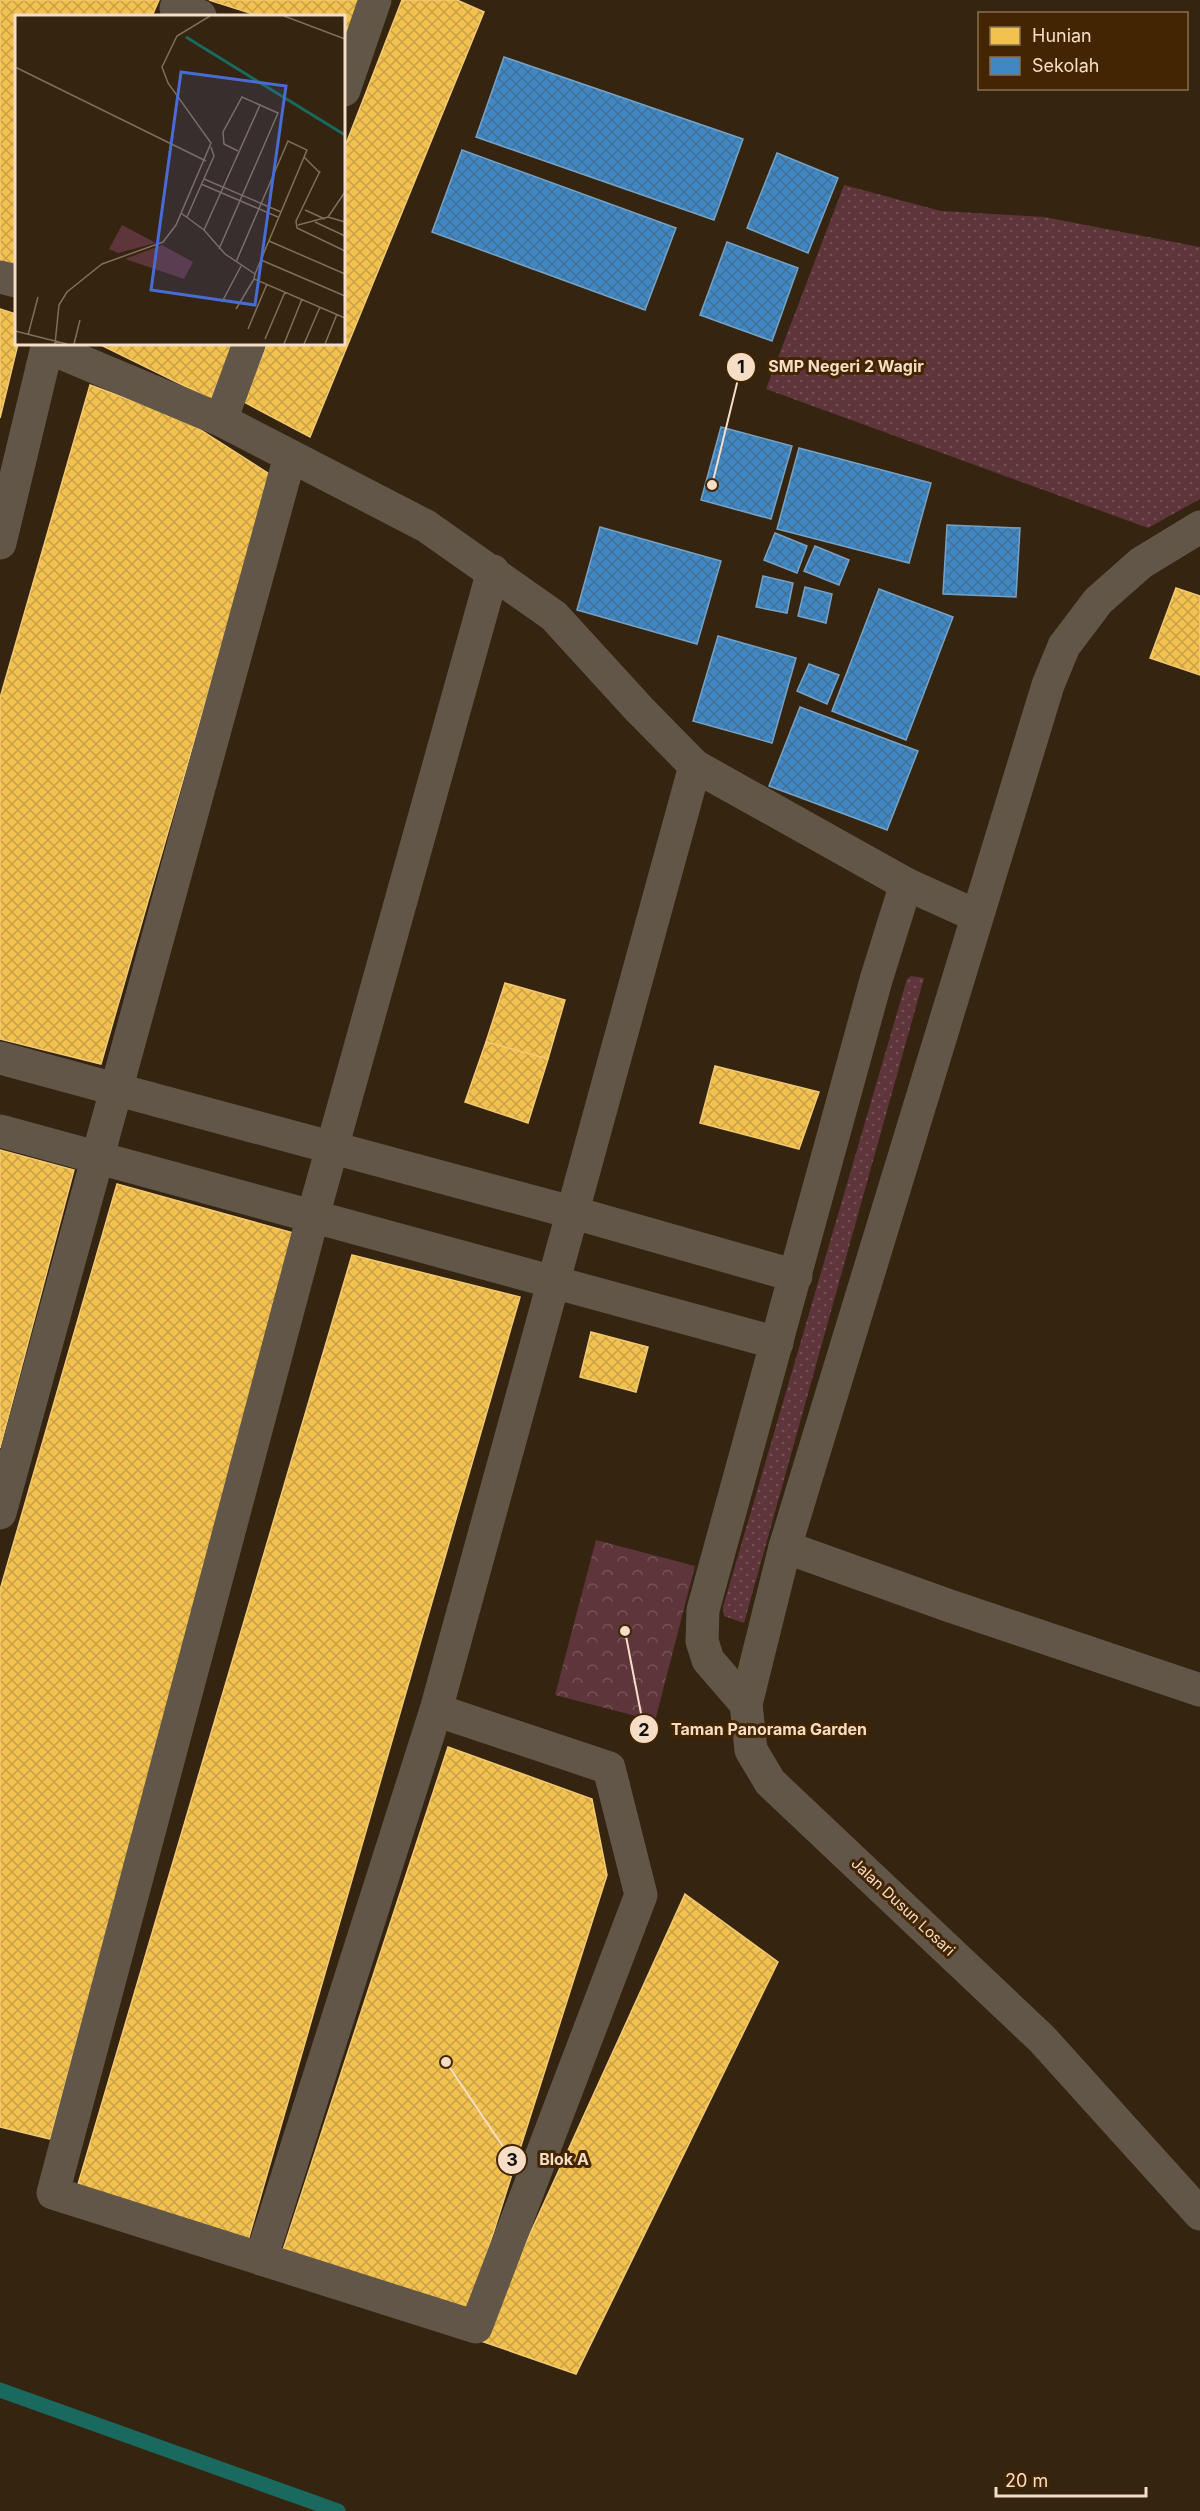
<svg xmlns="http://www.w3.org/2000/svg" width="1200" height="2511" font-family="Inter,sans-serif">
	<defs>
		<pattern id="grass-dots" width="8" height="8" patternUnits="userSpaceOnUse" patternTransform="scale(1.5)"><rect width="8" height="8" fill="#5e353b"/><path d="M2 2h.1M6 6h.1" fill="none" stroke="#765256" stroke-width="1.8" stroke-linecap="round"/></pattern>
		<pattern id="park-crowns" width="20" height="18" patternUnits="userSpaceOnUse" patternTransform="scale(1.5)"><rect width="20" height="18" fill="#5e353b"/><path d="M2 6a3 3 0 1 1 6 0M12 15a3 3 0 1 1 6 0" fill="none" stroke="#765256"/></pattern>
		<pattern id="homes-cross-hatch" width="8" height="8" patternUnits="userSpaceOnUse" patternTransform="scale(1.5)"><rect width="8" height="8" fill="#f2c14e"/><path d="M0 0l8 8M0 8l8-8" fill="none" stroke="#c8a149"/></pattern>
		<pattern id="schools-cross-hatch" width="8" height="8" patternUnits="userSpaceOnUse" patternTransform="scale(1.5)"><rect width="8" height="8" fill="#3f88c5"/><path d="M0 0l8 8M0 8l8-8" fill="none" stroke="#437095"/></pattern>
	</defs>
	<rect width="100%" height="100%" fill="#342410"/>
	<g fill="url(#grass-dots)">
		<polygon points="844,185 941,211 1044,217 1200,247 1200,499 1148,528 766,389"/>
		<polygon points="911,976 924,978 744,1623 724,1616 723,1607 907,979"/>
	</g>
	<polygon fill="url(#park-crowns)" points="596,1540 695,1566 655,1721 555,1695"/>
	<g fill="url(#homes-cross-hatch)" stroke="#f3c972" stroke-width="1.5">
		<polygon points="0,0 159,0 152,16 16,16 16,269 0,265"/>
		<polygon points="209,0 359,0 344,44 344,16 259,16"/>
		<polygon points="402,0 457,0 484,12 310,437 244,402 267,344 344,344 344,149"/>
		<polygon points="0,309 16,314 18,344 0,418"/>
		<polygon points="99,344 233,344 211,399"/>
		<polygon points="90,385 185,420 271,475 101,1064 0,1039 0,698"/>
		<polygon points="1176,588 1200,596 1200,675 1150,658"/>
		<polygon points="505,983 565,1000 548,1059 486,1042"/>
		<polygon points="486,1042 548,1059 528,1123 465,1102"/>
		<polygon points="715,1066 819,1092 799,1149 700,1123"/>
		<polygon points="0,1150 74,1170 0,1448"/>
		<polygon points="117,1184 297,1234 50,2139 0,2127 0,1590"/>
		<polygon points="352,1255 520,1297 247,2244 76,2191"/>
		<polygon points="591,1332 648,1347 636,1392 580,1377"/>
		<polygon points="448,1747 592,1799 607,1875 467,2316 283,2250"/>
		<polygon points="685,1894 778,1962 576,2374 481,2341"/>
	</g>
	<g fill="url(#schools-cross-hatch)" stroke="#76a2c5" stroke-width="1.5">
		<polygon points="504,57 743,139 714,220 476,137"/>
		<polygon points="462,150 676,228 645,310 432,232"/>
		<polygon points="777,153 838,178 808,253 747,228"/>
		<polygon points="727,242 798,268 772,341 700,315"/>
		<polygon points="721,427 792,446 771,519 701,500"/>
		<polygon points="799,448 931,483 909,563 777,529"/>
		<polygon points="947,525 1020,528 1016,597 943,594"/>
		<polygon points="600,527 721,561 697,644 577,610"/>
		<polygon points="775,533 807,546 797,573 764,560"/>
		<polygon points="815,546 849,560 839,585 804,571"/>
		<polygon points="763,576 793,583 787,613 756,607"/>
		<polygon points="805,587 832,594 826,623 798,616"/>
		<polygon points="879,589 953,617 906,740 832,711"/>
		<polygon points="718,636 796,658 772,743 693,721"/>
		<polygon points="809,664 839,675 827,704 797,691"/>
		<polygon points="800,707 918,751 887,830 769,786"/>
	</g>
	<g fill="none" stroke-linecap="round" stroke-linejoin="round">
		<polyline stroke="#19695f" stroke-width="15" points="0,2390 338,2511"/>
		<g stroke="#625649" stroke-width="33">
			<polyline points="176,8 200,16"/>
			<polyline points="344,90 375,0"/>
			<polyline points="0,277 16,281"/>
			<polyline points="48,344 47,347 221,420 426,526 554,616 639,709 695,766 906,884 977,916"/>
			<polyline points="221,420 249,344"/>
			<polyline points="1200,527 1141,563 1098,601 1064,646 1048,685 785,1547 746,1704 751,1750 770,1782 1042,2039 1200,2214"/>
			<polyline points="0,543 47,347"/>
			<polyline points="0,1058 571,1212 796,1276"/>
			<polyline points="0,1131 777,1343"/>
			<polyline points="0,1513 290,456"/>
			<polyline points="785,1547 950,1606 1200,1690"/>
			<polyline points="746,1704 708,1660 702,1641 703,1610 876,980 906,884"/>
			<polyline points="436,1710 609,1768 641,1895 476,2327 53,2193 313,1216 493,571"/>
			<polyline points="261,2259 436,1710 695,766"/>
		</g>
	</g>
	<g text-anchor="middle" stroke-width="6" stroke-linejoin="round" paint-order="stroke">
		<g font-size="15" fill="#f5ddc6" stroke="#432501">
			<text transform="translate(903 1907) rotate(43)" y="5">Jalan Dusun Losari</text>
		</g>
	</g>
	<g transform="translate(15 15)">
		<rect width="330" height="330" fill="#342410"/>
		<path d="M 107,210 L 141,228 L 103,238 L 94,234 ZM 147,230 L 178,247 L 169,264 L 110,244 Z" fill="#5e353b"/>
		<path fill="none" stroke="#19695f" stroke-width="3" d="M 171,22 L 330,120"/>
		<path fill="none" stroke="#816e59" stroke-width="1.5" d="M 269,1 L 330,24M 0,52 L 191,146M 289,142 L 305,158M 305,156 L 281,206 L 282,213 L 330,236M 189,164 L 266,197M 186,169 L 263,202M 290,195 L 310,204M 166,198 L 189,215 L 210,239 L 240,259 L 239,264 L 330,303M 172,202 L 199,141 L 196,132M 313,202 L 330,177M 300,207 L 330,221M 283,210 L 313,202 L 330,207M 189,215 L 245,90M 254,226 L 330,259M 204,234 L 263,98 L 227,82 L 208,117 L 209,129 L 223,136M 246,245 L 330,281M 221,247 L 273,126 L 292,135 L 240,259M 207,287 L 226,251M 221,294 L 239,264M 233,314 L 252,269M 0,316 L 52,329M 13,320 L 23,282M 250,324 L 270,277M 40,329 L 44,290 L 52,277 L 87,249 L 148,227 L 161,210 L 196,128 L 153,68 L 147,52 L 162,21 L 195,1M 59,329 L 65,305M 269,329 L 287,284M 289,329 L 305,292M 310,329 L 322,299"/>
		<path fill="#486bd4" fill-opacity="0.15" stroke="#486bd4" stroke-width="3" d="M 166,57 L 271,71 L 240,290 L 136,275 Z"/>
		<rect width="330" height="330" fill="none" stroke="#f5ddc6" stroke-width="3"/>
	</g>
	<path fill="none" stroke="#f5ddc6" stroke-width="2" d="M712 485L741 367M625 1631L644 1729M446 2062L512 2160"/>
	<g fill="#f5ddc6" stroke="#432501" stroke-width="2">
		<circle cx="712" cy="485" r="6"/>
		<circle cx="625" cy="1631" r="6"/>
		<circle cx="446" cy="2062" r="6"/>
		<circle cx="741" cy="367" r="15"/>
		<circle cx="644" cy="1729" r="15"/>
		<circle cx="512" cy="2160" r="15"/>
	</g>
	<g font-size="18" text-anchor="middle" font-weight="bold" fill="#111">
		<text x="741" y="373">1</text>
		<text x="644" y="1736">2</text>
		<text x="512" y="2166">3</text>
	</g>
	<g font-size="16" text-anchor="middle" font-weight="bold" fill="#f5ddc6" stroke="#432501" stroke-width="6" stroke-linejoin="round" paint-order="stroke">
		<text x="846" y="372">SMP Negeri 2 Wagir</text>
		<text x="769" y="1735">Taman Panorama Garden</text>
		<text x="564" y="2165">Blok A</text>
	</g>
	<rect x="978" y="12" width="210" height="78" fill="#432501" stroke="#8a6f50" stroke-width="1.5"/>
	<rect x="990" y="27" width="30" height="18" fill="#f2c14e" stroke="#8a6f50" stroke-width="1.5"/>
	<text x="1032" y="42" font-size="18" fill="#f5ddc6">Hunian</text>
	<rect x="990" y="57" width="30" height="18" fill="#3f88c5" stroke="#8a6f50" stroke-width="1.5"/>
	<text x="1032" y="72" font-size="18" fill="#f5ddc6">Sekolah</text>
	<path d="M996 2487v9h150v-9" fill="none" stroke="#f5ddc6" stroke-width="3"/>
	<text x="1005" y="2487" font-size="18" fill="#f5ddc6" stroke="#432501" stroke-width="4.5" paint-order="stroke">20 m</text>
</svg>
